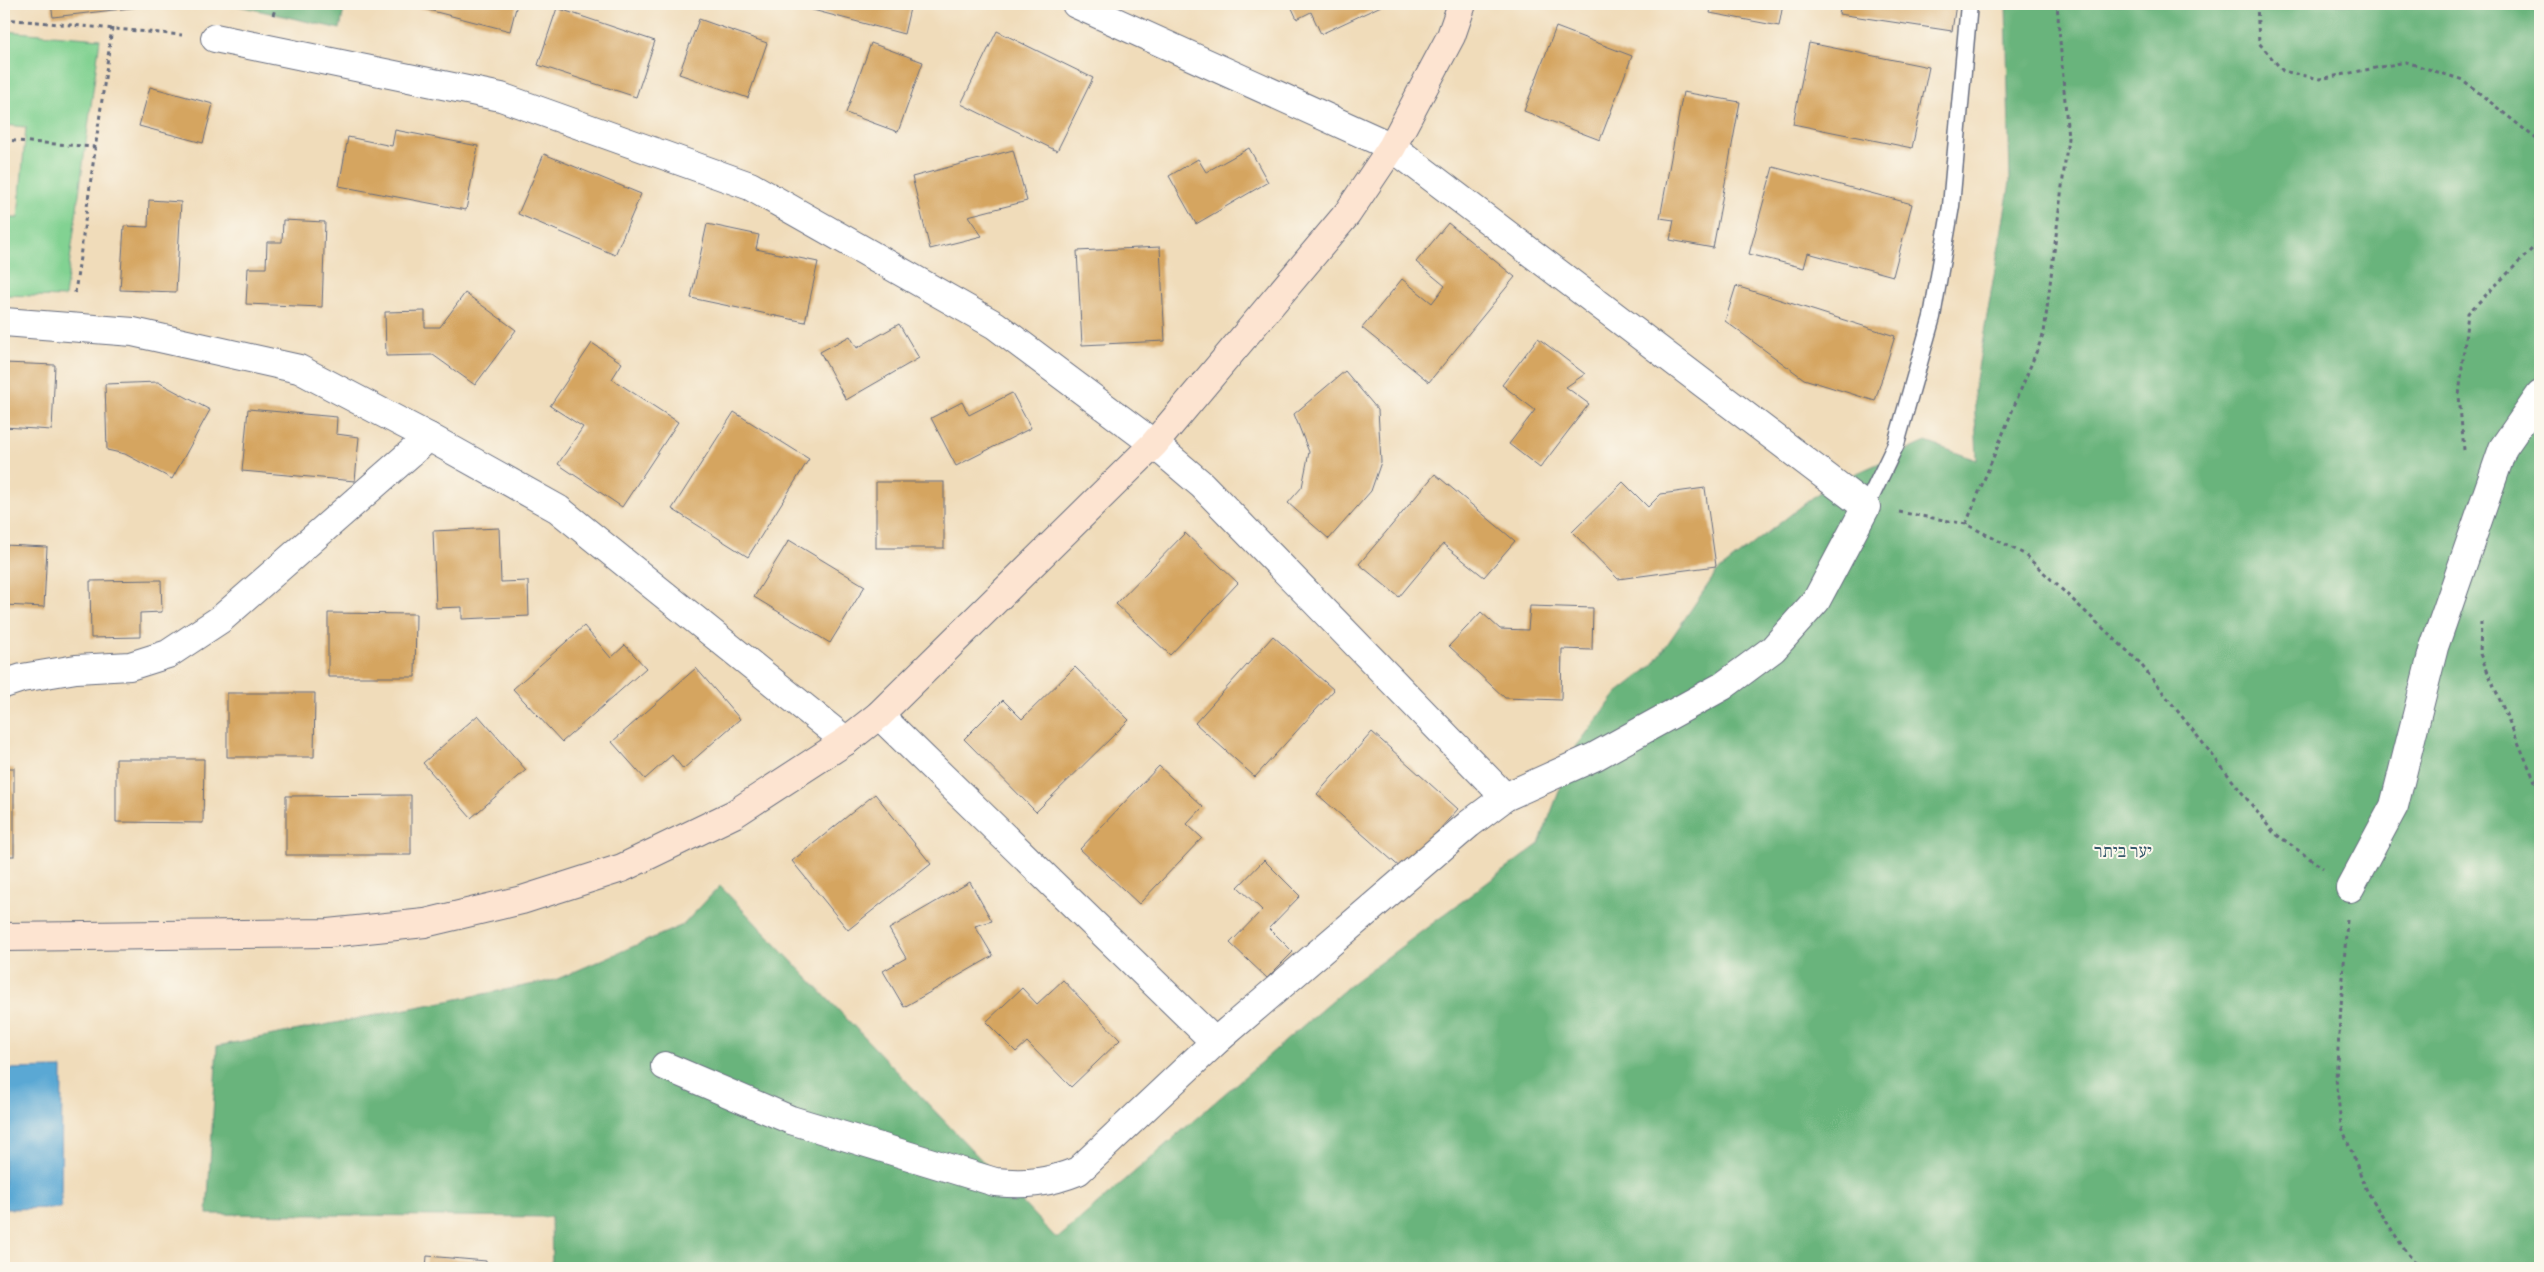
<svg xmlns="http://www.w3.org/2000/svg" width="2544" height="1272" font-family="Vollkorn,'Frank Ruhl Libre',serif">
	<rect width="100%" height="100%" fill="#fbf7ec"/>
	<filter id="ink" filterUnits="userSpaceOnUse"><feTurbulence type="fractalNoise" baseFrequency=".02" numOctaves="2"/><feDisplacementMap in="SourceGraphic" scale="10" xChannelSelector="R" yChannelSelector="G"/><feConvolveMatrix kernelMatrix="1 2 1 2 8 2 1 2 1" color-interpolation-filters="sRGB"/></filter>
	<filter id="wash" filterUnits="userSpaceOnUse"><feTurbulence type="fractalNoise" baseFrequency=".0096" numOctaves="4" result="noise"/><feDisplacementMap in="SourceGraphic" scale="20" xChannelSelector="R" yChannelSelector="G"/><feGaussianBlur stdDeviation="1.12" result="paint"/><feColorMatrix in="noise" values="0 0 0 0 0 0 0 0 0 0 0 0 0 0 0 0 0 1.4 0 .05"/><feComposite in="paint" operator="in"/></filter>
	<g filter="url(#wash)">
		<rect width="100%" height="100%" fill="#f0dcba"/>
		<polygon fill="#82d292" stroke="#4e8078" points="4,31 100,39 65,297 4,295 4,218 18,218 26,127 4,125"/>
		<g fill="#69b47c" stroke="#42726d">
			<polygon points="230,4 345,4 340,29"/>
			<polygon points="2006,4 2540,4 2540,1268 552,1268 551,1217 207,1214 217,1046 555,980 683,925 720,886 1057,1239 1350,985 1539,844 1576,747 1617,693 1653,665 1716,573 1826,487 1926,442 1977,460 1974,391 2010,182"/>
		</g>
		<polygon fill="#5aa8d4" stroke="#3a6c99" points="62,1068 61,1208 4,1209 4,1069"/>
		<g id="blocks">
			<g fill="#d5a561">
				<polygon points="51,4 148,4 148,6 53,17"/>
				<polygon points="405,4 517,4 510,31"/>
				<polygon points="790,4 911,4 904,34"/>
				<polygon points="1297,4 1379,4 1381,6 1321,34 1311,12 1297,19 1291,6"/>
				<polygon points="1712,4 1783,4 1779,26 1710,13"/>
				<polygon points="1841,4 1956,4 1952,31 1839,14"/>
				<polygon points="557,8 655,41 636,97 538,65"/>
				<polygon points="699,19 767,43 748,98 679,74"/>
				<polygon points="1556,27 1632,56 1600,140 1524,111"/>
				<polygon points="997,31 1093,78 1057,151 961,104"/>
				<polygon points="871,43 923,62 898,132 846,113"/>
				<polygon points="1809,43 1929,67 1912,148 1793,124"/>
				<polygon points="150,87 213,104 203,143 139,126"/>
				<polygon points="1683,92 1740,102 1713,248 1670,240 1674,220 1660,218"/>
				<polygon points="395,130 478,146 466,210 339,186 348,137 392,146"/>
				<polygon points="1249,148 1268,182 1196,224 1169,176 1198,159 1206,172"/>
				<polygon points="4,150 7,150 5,184 4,184"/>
				<polygon points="1013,150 1027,201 968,216 982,236 930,249 912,177"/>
				<polygon points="544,154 641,194 615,255 518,214"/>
				<polygon points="1773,167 1912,204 1893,276 1808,253 1804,268 1749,254"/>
				<polygon points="149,200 181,202 176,292 120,290 124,226 148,227"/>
				<polygon points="283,220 325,222 322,307 246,304 248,268 266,268 267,242 282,242"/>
				<polygon points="1448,223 1515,277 1429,382 1362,328 1402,279 1432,303 1445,286 1416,262"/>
				<polygon points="707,224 759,235 756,249 818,262 805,322 691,298"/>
				<polygon points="1160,247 1165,341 1082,345 1077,251"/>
				<polygon points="1736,286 1895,336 1875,401 1804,379 1725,321"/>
				<polygon points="465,293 516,330 475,385 433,355 386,356 385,312 425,311 425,327 440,327"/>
				<polygon points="899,324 919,358 846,400 820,352 850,336 857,348"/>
				<polygon points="1538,338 1585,374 1566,387 1589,404 1540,468 1509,444 1535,410 1502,385"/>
				<polygon points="592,343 622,363 612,379 678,422 622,507 558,464 583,427 550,406"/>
				<polygon points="4,363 55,365 52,430 4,427"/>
				<polygon points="1345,371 1378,410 1381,462 1371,491 1329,539 1288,503 1302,487 1309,452 1294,414"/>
				<polygon points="158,382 210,410 172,479 125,454 107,450 105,384"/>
				<polygon points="1012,393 1031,428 956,466 931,418 962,402 969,415"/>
				<polygon points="248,409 337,417 336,434 359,437 355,481 242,471"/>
				<polygon points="734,412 809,459 748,557 672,509"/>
				<polygon points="1435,474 1515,541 1484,577 1443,544 1399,597 1359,564"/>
				<rect x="876" y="482" width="68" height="66"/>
				<polygon points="1623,482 1648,507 1661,494 1705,488 1716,566 1618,579 1572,532"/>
				<polygon points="499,528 501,582 528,581 529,616 462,619 462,607 436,608 433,531"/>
				<polygon points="1185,533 1238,583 1170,655 1116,604"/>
				<polygon points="789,540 865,586 830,643 754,597"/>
				<polygon points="4,545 47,547 44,607 4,605"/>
				<polygon points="161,580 162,612 140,613 140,637 91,638 90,581"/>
				<polygon points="1530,606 1593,608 1592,650 1562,649 1561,700 1505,698 1449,646 1481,612 1500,629 1528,630"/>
				<polygon points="328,613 416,614 415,677 328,677"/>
				<polygon points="584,626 611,658 625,645 646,668 562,742 513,689"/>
				<polygon points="1273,636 1334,690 1255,777 1195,723"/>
				<polygon points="1075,667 1129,720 1036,812 964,739 1003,700 1022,719"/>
				<polygon points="696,668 740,719 683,769 672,755 645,779 612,742"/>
				<polygon points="227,693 315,693 314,757 227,757"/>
				<polygon points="478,715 526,770 471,818 423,763"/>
				<polygon points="1372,732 1458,809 1403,870 1317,794"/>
				<polygon points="116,759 204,759 203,823 116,822"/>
				<polygon points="1159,766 1203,807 1187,824 1202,838 1139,904 1080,849"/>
				<rect x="4" y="768" width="10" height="88"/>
				<polygon points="875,794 931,864 848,930 792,861"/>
				<polygon points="411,795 411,855 286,855 286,796"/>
				<polygon points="1264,860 1300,896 1269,928 1293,952 1267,978 1230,943 1262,910 1238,887"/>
				<polygon points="970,882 992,921 975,926 993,956 904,1007 883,971 906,958 889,929"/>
				<polygon points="1063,980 1120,1040 1071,1087 1027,1042 1016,1052 986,1022 1022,988 1037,1004"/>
				<polygon points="427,1256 486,1261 486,1268 426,1268"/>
			</g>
		</g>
	</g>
	<g filter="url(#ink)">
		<use href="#blocks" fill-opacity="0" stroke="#666c7e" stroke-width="1"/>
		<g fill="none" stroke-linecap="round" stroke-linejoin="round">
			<g stroke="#666c7e" stroke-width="19">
				<polyline id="lane" points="1866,507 1896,444 1932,317 1951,206 1969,4"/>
			</g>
			<g stroke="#666c7e" stroke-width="30">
				<g id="street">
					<polyline points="215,38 501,97 750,186 995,325 1154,444 1202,485 1505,797"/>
					<polyline points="4,322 133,332 299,369 429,437 558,509 846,741"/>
					<polyline points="4,684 22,678 76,669 130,666 168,654 221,619 429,437"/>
					<polyline points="879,715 1215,1042"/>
					<polyline points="2350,888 2394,806 2434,647 2503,448 2540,395"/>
					<path d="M 665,1066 L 791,1120 L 995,1182 C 1027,1185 1048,1183 1078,1171 L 1215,1042 L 1469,824 L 1505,797 L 1594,757 L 1723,686 L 1773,649 L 1816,601 L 1866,507 L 1392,147 L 1076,4"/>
				</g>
			</g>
			<g stroke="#666c7e" stroke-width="30">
				<polyline id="secondary" points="4,937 328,933 425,923 522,900 622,868 734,814 846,741 879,715 1154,444 1347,214 1392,147 1451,36 1462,4"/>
			</g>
			<g stroke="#666c7e" stroke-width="3" stroke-dasharray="4 4" stroke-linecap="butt">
				<polyline points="2257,4 2259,43 2283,71 2320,79 2406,62 2463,80 2540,142"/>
				<polyline points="273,15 277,4"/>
				<polyline points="4,19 182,35"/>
				<polyline points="4,140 95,147"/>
				<polyline points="75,293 112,28"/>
				<polyline points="2464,450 2459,396 2468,313 2540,241"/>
				<polyline points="1899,512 1966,524 2024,554 2139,662 2273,832 2323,868"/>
				<polyline points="1966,524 2044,333 2068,138 2057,4"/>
				<polyline points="2481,622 2480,654 2540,793"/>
				<polyline points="2347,920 2336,1078 2341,1125 2367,1191 2406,1252 2421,1268"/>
			</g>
			<use href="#lane" stroke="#fff" stroke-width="16"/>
			<use href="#street" stroke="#fff" stroke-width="28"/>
			<use href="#secondary" stroke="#fde4d1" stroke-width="28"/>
		</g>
	</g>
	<g text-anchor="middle" stroke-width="4" stroke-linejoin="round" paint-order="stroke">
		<g font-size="18" fill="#35586b" stroke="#fbf7ec">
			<text x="2123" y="857">יער ביתר</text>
		</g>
	</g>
	<rect width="2544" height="1272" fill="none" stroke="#fbf7ec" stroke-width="20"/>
</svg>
